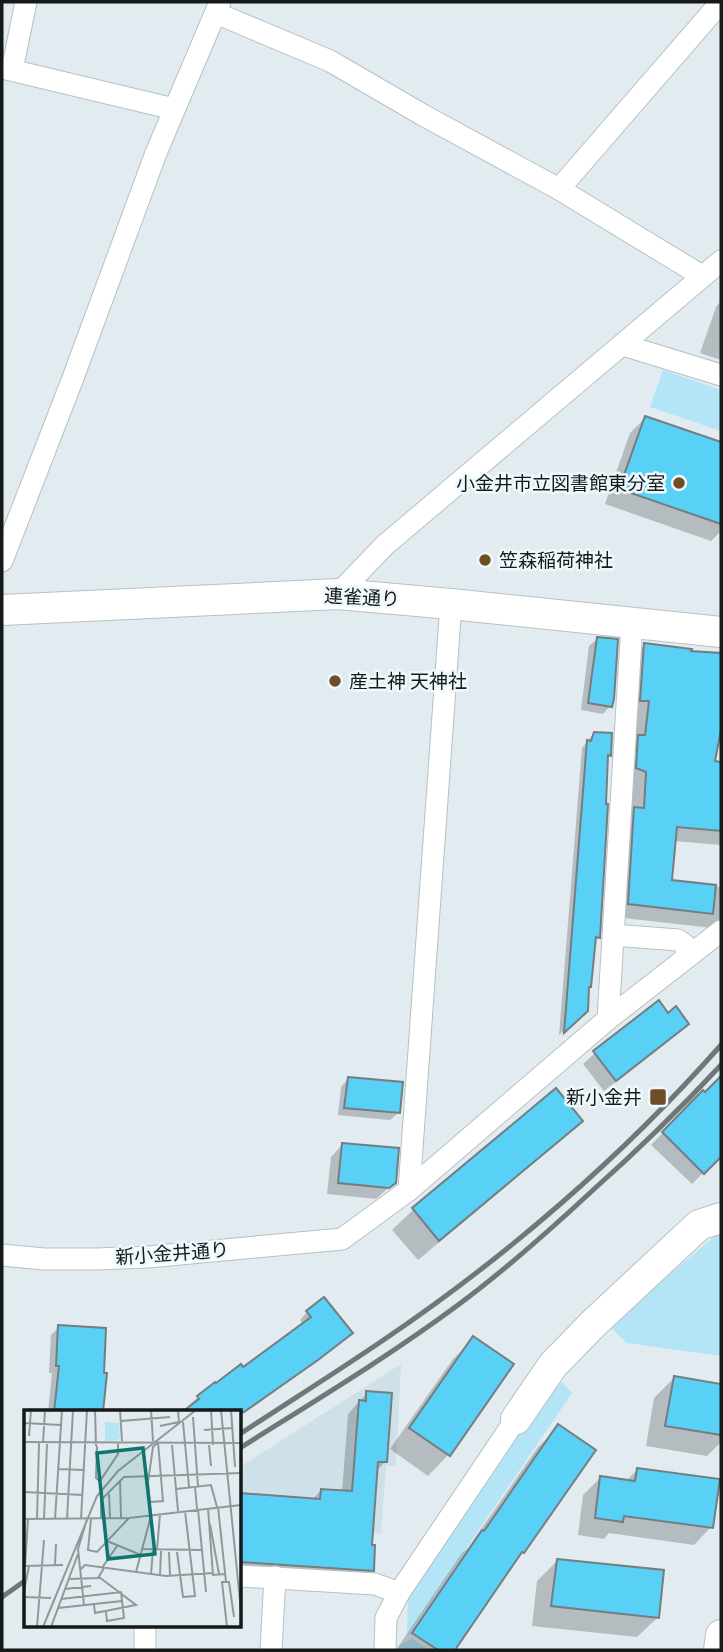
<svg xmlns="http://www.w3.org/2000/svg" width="723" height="1652" font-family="'PT Sans Narrow','Noto Sans JP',sans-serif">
	<rect width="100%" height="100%" fill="#e2ecf0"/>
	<polygon fill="#cfe1e8" points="401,1364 396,1466 386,1466 381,1533 240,1526 240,1467"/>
	<g fill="#b4e5f7">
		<polygon points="663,370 721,390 721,431 650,407"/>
		<polygon points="721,1234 721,1356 627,1343 609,1326 715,1236"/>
		<polygon points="562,1382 572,1393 407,1636 408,1592 522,1423"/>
		<polygon points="412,1639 431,1650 399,1650 399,1645"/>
	</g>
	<g fill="#0003">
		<polygon points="721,301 721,360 700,353 716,307"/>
		<polygon points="645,418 721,444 721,531 711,541 605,504 630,433"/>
		<polygon points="597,639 610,706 603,714 581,710 589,646"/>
		<polygon points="645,645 690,653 721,655 721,724 713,763 721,764 721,845 674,841 670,882 721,887 721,929 615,917 621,822 631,812 633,786 624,782 631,659"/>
		<polygon points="594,733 610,734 609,756 607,758 598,937 594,941 587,989 580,1017 559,1035 582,748"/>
		<polygon points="668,1015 687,1024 675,1036 604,1091 583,1064 595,1053"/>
		<polygon points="721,1078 721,1155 692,1184 651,1145 703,1092 705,1094"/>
		<polygon points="348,1079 398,1113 390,1120 338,1115 341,1087"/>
		<polygon points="556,1091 581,1121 560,1141 418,1260 392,1230 413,1210"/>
		<polygon points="342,1145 395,1182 376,1199 327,1194 331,1157"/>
		<polygon points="307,1312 343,1340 309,1367 240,1416 240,1412 185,1412 192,1407 190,1404 198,1397 243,1369 303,1324 300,1320"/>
		<polygon points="59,1327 102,1374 105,1375 102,1412 48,1412 52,1373 49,1373 51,1335"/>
		<polygon points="474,1339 511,1365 448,1455 428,1476 390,1449 453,1359"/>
		<polygon points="674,1378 721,1386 721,1442 707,1456 646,1446 654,1398"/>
		<polygon points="367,1393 386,1461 375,1472 370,1547 372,1570 360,1582 240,1573 240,1495 312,1500 321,1490 342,1492 348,1414"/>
		<polygon points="559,1427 523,1552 514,1561 453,1650 396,1650 462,1553 468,1548 538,1447"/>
		<polygon points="637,1470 711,1527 694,1545 609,1533 604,1539 578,1535 583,1495 601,1477 626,1481"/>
		<polygon points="557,1561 658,1617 637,1637 532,1626 537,1581"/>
	</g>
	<g fill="#59d0f6" stroke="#757d81" stroke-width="2">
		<polygon points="645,416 721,442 721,524 619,489"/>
		<polygon points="597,637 618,639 614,699 612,707 588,703"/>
		<polygon points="644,643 692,649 691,651 721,653 721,730 715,761 721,762 721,831 677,827 672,880 716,885 713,914 628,904 634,807 644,808 646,772 636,768 638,735 645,735 649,701 640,701"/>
		<polygon points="594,732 612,733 611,756 608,755 606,804 608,804 600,938 596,937 591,987 589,987 588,1011 564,1033 587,740 591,741"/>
		<polygon points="659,1000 668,1013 676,1006 689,1024 616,1081 593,1051"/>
		<polygon points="721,1076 721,1157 704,1174 662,1132 703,1090 705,1092"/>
		<polygon points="348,1077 403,1082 400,1113 344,1108"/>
		<polygon points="556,1088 583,1121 439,1241 412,1208"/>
		<polygon points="342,1143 399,1148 396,1183 389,1188 338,1183"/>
		<polygon points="324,1297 353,1333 318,1360 244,1412 182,1412 199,1399 197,1396 215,1382 216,1383 241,1364 243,1367 311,1317 306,1311"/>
		<polygon points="58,1325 106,1328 104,1373 107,1373 103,1412 54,1412 59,1366 56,1366"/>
		<polygon points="473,1336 514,1364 450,1456 409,1428"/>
		<polygon points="674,1376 721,1384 721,1435 665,1426"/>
		<polygon points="366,1391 392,1393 387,1462 378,1462 372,1545 375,1545 374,1571 240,1562 240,1493 320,1499 321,1489 352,1491 359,1400 366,1401"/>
		<polygon points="558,1424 596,1450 524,1553 522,1552 455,1650 438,1650 412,1633 482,1530 484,1531"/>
		<polygon points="637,1468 720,1479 713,1528 624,1516 623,1522 595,1518 600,1476 635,1481"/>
		<polygon points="557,1559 664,1570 659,1618 551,1606"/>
	</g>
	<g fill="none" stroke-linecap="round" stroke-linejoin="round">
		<g stroke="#b7c0c4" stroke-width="23">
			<g id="street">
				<polyline points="216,13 330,61 423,115 559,189 702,276"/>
				<polyline points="2,68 174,109"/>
				<polyline points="12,70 26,2"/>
				<polyline points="559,189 721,2"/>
				<polyline points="623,345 721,375"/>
				<polyline points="2,561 73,378 156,153 220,2"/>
				<polyline points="338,594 385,545 721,261"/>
				<polyline points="613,935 678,940 685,945 689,956"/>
				<polyline points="608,1019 632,623"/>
				<polyline points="409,1190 451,604"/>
				<polyline points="2,1255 44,1259 96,1259 148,1257 342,1239 409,1190 608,1019 721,931"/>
				<polyline points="240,1576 375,1584 399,1593"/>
				<polyline points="145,1650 145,1626"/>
				<polyline points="271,1650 275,1577"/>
				<polyline points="385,1650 386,1618 399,1593 516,1419"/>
			</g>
		</g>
		<g stroke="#b7c0c4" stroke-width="32">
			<g id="secondary">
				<polyline points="2,610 338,594 451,604 721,632"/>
				<polyline points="516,1419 553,1365 594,1323 699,1225 721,1218"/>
				<polyline points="719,1650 721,1635"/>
			</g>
		</g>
		<use href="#street" stroke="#fff" stroke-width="21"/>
		<use href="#secondary" stroke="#fff" stroke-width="30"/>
		<g stroke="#707779" stroke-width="5">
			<path d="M 240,1434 C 287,1403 335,1373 382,1341 C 505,1258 623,1156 721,1045"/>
			<path d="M 240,1448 C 313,1402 388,1357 458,1305 C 505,1270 549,1231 592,1191 C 637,1151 680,1109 721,1065"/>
			<polyline points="2,1597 26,1580"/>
		</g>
	</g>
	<g fill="#6e4f25" stroke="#eff9fd" stroke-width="2.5">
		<circle cx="679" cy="483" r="7"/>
		<circle cx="485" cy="560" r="7"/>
		<circle cx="335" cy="681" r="7"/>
		<rect x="649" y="1088" width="18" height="18" rx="3.5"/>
	</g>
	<g text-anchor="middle" stroke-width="5" stroke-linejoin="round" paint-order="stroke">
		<g font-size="19" fill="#15191a" stroke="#eff9fd" text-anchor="end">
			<text x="665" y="490">小金井市立図書館東分室</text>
			<text x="499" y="567" text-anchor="start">笠森稲荷神社</text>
			<text x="349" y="688" text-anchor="start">産土神 天神社</text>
			<text x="642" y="1104">新小金井</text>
		</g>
		<g font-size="19" fill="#15191a" stroke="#eff9fd">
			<text transform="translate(362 597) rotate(3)" y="7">連雀通り</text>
			<text transform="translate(172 1253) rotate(-4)" y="7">新小金井通り</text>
		</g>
	</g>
	<g transform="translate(24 1410)">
		<rect width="217" height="217" fill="#e2ecf0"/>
		<path d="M 81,12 L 95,13 L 96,29 L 81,32 Z" fill="#b4e5f7"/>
		<path fill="none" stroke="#90989a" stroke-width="2" d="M 71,0 L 72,36M 96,0 L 98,31M 127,0 L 129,31M 187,0 L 189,35M 197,0 L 217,201M 207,0 L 211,57M 169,7 L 174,76M 97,11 L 146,7M 159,12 L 165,77M 0,13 L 37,15M 136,16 L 155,12 L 154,0M 180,20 L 208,18M 5,26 L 7,0M 0,32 L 217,33M 19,33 L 21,0M 148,35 L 154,101M 185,35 L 187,56M 73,36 L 72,68 L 76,71 L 94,44 L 94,32M 34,59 L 60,60M 96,71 L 97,108M 171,77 L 173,99M 152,79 L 187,75 L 193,97M 0,82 L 59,85M 85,84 L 86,108M 126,92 L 139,91 L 134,32M 194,97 L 202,172M 184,98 L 189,165 L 201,164M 174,99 L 182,182M 77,108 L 77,90 L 100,67 L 217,63M 0,109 L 105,108 L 217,95M 13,109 L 15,33M 20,109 L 23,34M 31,109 L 38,0M 43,109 L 49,0M 57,109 L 63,0M 67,109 L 64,140 L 73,142 L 105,108M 186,114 L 195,164M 83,131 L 117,145M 119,139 L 177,140M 133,140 L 136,104M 145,142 L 146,166M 153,142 L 159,187 L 171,186 L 161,101M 31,155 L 32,134M 1,156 L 4,109M 1,156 L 39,155M 78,158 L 93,136M 56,160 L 61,155 L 142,166 L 189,163M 112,162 L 127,106 L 124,72 L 129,37 L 133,33M 127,164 L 129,140M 136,165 L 137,141M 45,169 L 74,168 L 80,158M 41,179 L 67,176M 0,181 L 5,156M 0,187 L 27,188M 37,189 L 97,182 L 100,208 L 83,211 L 82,202M 70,194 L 71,203 L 112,195 L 75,167M 60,195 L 54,139 L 63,109M 34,198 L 98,191M 13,217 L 20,130M 19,217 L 73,86 L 94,61 L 172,0M 27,217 L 54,144M 203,217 L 198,172 L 205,172 L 210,207"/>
		<path fill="#0f766e" fill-opacity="0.15" stroke="#0f766e" stroke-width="3.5" d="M 119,38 L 131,144 L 84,149 L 73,43 Z"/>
		<rect width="217" height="217" fill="none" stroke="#15191a" stroke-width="3.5"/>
	</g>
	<rect width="723" height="1652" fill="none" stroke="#15191a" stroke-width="7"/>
</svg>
